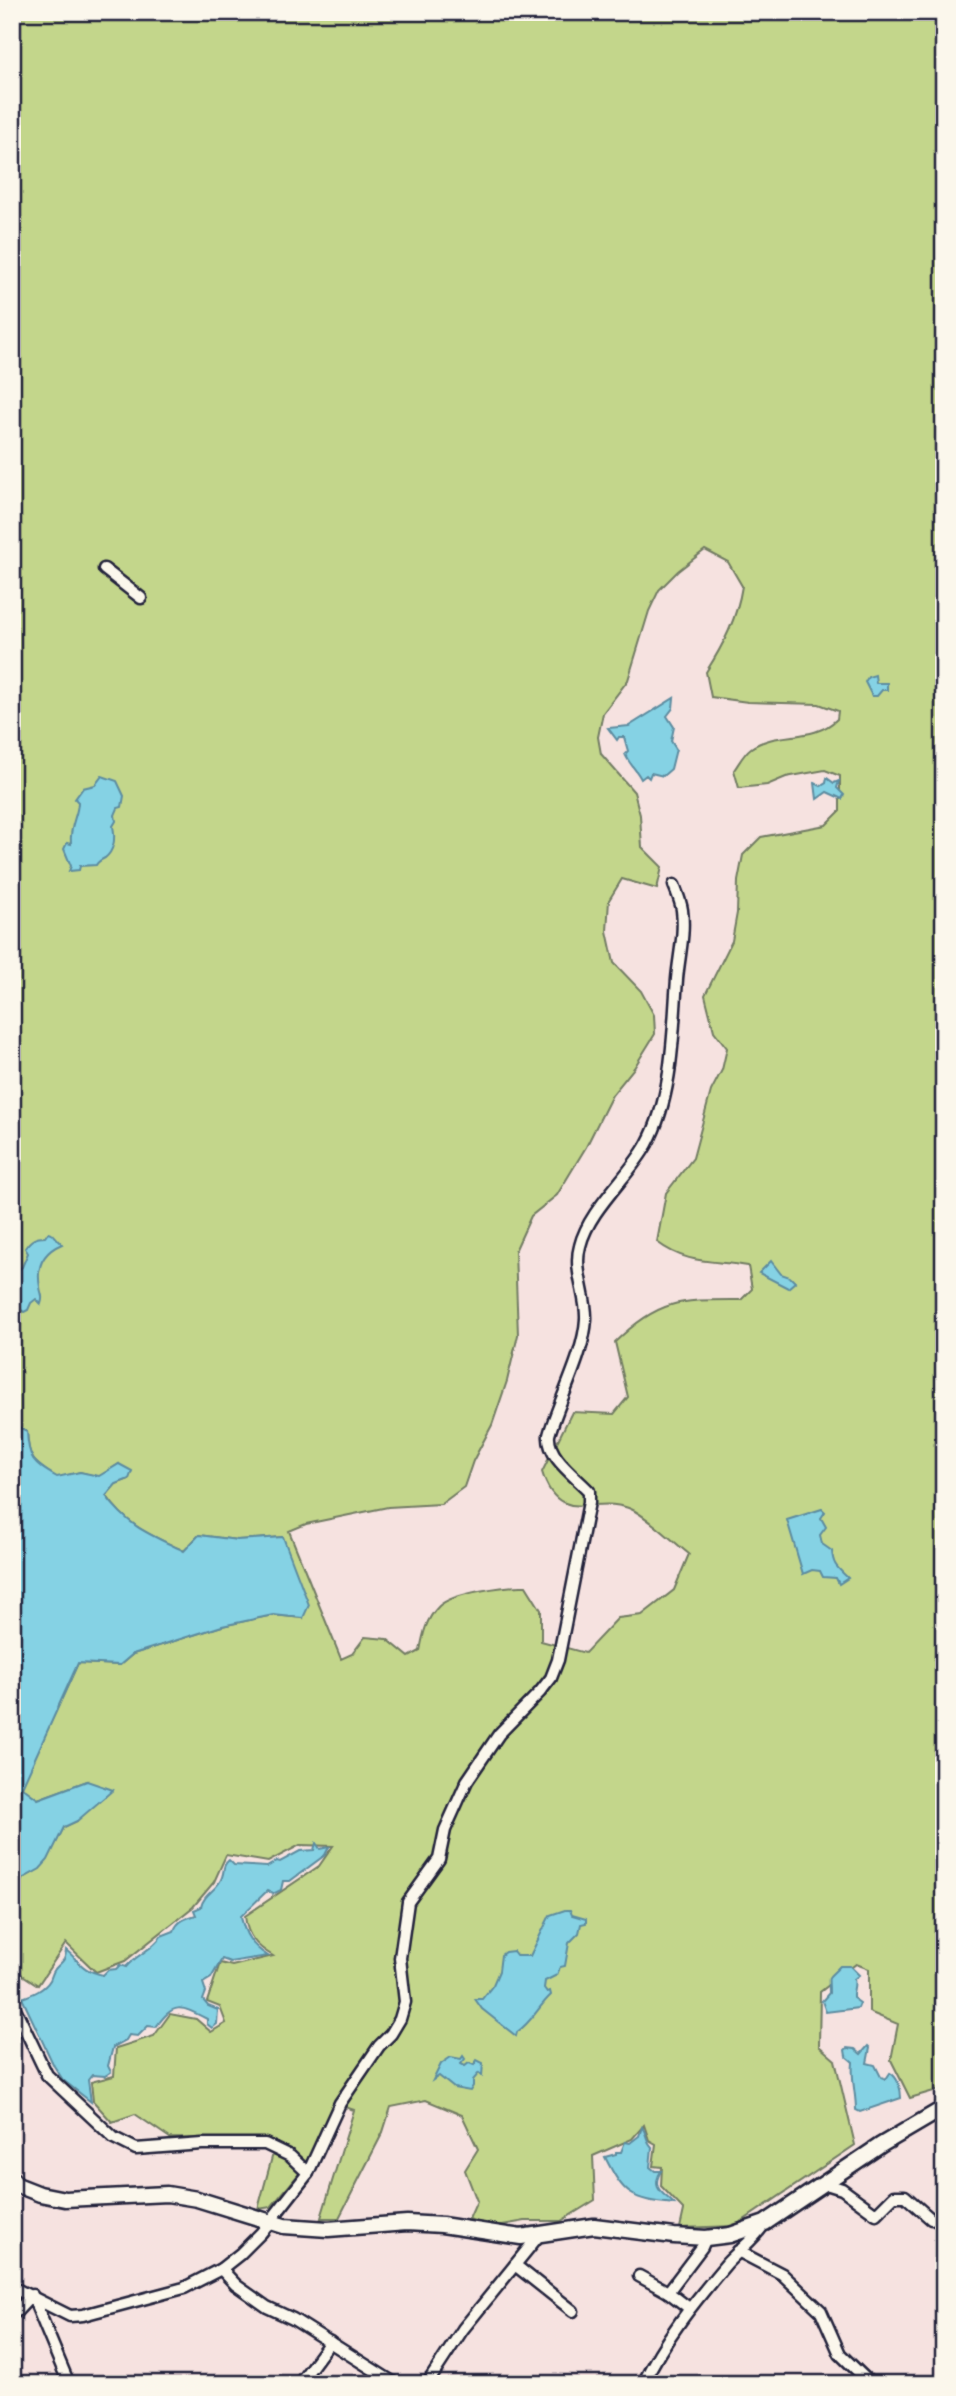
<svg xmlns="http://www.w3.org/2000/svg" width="956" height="2396" font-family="'Balsamiq Sans',sans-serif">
	<rect width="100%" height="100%" fill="#f6e2e0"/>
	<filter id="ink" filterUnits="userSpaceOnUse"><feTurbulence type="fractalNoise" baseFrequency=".0143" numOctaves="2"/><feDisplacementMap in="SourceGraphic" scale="14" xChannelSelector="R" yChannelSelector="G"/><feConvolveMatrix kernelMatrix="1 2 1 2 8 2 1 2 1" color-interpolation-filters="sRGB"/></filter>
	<g filter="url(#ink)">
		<path fill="#c3d68b" stroke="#727c63" stroke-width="2" fill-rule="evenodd" d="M 12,12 L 944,12 L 944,2088 L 910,2098 L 891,2060 L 898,2024 L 869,2012 L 869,1969 L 856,1964 L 820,1992 L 819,2046 L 835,2060 L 855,2145 L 735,2226 L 680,2228 L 684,2210 L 661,2186 L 662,2167 L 653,2166 L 656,2144 L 649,2140 L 644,2125 L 632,2139 L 593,2156 L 595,2200 L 561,2221 L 525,2221 L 491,2227 L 469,2219 L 477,2201 L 465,2170 L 478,2149 L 462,2115 L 426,2100 L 391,2107 L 383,2132 L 339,2218 L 321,2218 L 354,2110 L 333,2103 L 309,2162 L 271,2207 L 258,2209 L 275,2146 L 224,2139 L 170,2138 L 135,2114 L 112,2122 L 93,2101 L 91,2082 L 114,2076 L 116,2048 L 154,2036 L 170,2014 L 196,2019 L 211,2032 L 226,2023 L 220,2007 L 207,2002 L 220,1963 L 232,1966 L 273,1956 C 256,1946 247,1936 245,1916 L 319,1866 L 333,1846 L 300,1845 L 268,1862 L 226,1855 L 214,1882 L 193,1907 L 125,1961 L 96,1972 L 66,1943 L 38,1985 L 12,1968 L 12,1901 L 22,1879 L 39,1869 L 47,1860 L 64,1827 L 77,1821 L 87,1781 L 38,1799 L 21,1787 L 78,1663 L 120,1665 L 133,1654 L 222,1626 L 273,1615 L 303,1618 L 283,1537 L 237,1540 L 199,1535 L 184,1551 C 149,1534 129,1528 106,1495 L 116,1484 L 129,1479 L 119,1464 L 99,1477 L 80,1472 L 57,1478 C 33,1463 28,1459 27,1431 L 12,1424 ZM 705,550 L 728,562 L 742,586 C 737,618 724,644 706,672 L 711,697 L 748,702 L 819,704 L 838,711 L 837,719 C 813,743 777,730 751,748 C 744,753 739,763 734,770 L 739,788 L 767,785 L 786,777 L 825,770 L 840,776 L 840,811 L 826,825 L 761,837 L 743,855 L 738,881 L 737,913 L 732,941 L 705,995 L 714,1031 L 727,1048 L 722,1070 L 711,1091 L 693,1158 L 666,1193 L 657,1242 C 687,1265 713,1260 748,1266 L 752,1289 L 741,1300 C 681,1300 660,1298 615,1342 L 628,1397 L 614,1414 L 572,1412 L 542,1472 C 559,1529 597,1492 633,1510 C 653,1521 671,1540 689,1554 L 674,1590 L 642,1615 L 618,1618 L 585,1653 L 541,1641 L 541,1610 L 526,1586 C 507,1585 453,1593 439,1606 C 426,1619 423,1634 420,1651 L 409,1657 L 387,1639 L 365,1637 L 352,1654 L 341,1659 L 289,1531 L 306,1524 L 388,1507 L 441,1504 L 464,1487 L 473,1461 L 492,1425 L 507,1381 L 518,1335 L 515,1251 L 531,1216 L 557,1195 L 586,1147 L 612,1095 L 634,1068 L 655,1034 L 654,1015 L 641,991 L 614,963 L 607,931 L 609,900 L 622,879 L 657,889 L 662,867 L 642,847 L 640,815 L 634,792 L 601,754 L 598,737 L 603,713 L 628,680 L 649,611 L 659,590 L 678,571 Z"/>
		<g fill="#85d2e4" stroke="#5d8ca0" stroke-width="2">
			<polygon points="875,675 876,683 887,683 887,690 882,690 877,696 872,696 865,682 868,677"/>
			<path d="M 674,698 L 673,708 L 667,716 L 674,727 L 671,741 L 676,749 L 671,769 L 663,776 L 651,773 L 649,778 L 646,775 L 641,779 C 636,769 629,764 625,754 L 628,751 L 624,737 L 619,737 L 617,740 L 608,728 L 629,726 Z"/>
			<path d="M 102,776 L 117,781 L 124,796 L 122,807 L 118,808 L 115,815 L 116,821 L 113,826 C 115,836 115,850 105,858 C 101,860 98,861 96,865 L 80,866 L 79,870 L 69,871 L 71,866 L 64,849 L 67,843 L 71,844 C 69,825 78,816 78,802 L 75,799 L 83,788 L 95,785 Z"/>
			<polygon points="827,778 834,783 839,781 837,788 844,795 842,799 827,792 817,799 815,783 821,786 826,783"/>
			<path d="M 48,1233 L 54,1235 L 62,1244 C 43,1252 36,1267 40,1287 C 41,1295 44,1296 41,1304 L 36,1299 L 31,1303 L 28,1310 L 24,1312 L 12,1303 C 12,1289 9,1274 22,1267 L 28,1253 L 25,1248 C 31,1239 36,1237 45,1237 Z"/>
			<polygon points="771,1261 781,1274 790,1277 795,1282 788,1288 759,1273"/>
			<path d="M 12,1424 L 27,1431 C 28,1459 33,1463 57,1477 L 80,1472 L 99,1476 L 119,1464 L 132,1471 L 129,1479 L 116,1484 L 106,1496 C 129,1527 149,1534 184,1551 L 199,1535 L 237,1540 L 283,1537 L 309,1605 L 303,1618 L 273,1615 L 222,1626 L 133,1654 L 120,1665 L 78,1663 L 22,1787 L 38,1799 L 87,1781 L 113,1790 L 77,1821 L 64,1827 L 48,1860 L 40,1869 L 22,1879 L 12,1901 Z"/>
			<path d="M 822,1509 L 825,1512 L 821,1518 L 826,1527 L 820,1535 L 822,1544 L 832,1551 C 833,1566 838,1568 848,1578 L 839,1584 L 836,1578 L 823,1577 L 820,1571 L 812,1570 L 803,1574 L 787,1520 Z"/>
			<path d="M 316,1843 L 320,1849 L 329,1847 L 325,1855 L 290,1881 L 283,1881 L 281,1890 L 273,1894 L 267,1891 L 241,1916 C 244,1934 252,1946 268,1956 L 230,1962 L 222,1959 L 211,1978 L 203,1983 L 206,1992 L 203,2000 L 208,2006 L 218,2010 L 217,2024 L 212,2028 L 207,2024 L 207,2019 C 180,2005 174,2002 156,2027 L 148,2026 L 138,2036 L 129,2035 L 126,2040 L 113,2047 L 108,2066 L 111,2072 L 105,2076 L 92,2075 L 88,2080 L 91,2102 L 63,2080 L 54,2066 L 22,1998 C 33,1994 44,1990 50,1980 C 52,1976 52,1973 55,1969 C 61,1962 66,1961 66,1950 C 82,1963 79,1969 103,1975 L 108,1970 L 116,1969 L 120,1965 L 126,1967 C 135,1956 156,1947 161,1936 L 174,1931 C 177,1921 186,1918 196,1915 L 194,1910 L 201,1907 C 204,1893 218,1890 222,1877 C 225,1869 222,1866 229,1860 L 234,1865 L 267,1867 L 277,1861 L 280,1862 L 300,1851 L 314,1850 Z"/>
			<path d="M 565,1910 L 570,1910 L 572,1915 L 586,1919 L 586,1923 L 581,1924 L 579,1933 L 569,1943 L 565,1966 L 560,1967 L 557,1975 L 545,1981 L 544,1988 L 547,1992 L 550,1991 L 551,1995 C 538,2007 532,2022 517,2032 L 516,2036 L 482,2009 L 475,1999 L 482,1999 L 493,1985 L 499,1971 L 501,1955 L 505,1952 L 513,1951 L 517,1956 L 530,1956 L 550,1915 Z"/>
			<path d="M 840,1966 L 850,1966 L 859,1975 L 854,1979 C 856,1986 852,1991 853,1998 L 860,2003 L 858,2008 L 826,2012 L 822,2001 L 829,1993 C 829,1972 825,1982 840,1966 Z"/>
			<path d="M 868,2046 L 870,2048 L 867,2063 L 875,2065 L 881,2077 L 886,2079 L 890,2073 C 898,2077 901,2089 901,2098 L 860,2112 L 856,2110 C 856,2093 851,2080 853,2062 L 846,2056 L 845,2050 L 847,2048 L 855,2049 L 861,2054 Z"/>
			<polygon points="463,2056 465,2059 461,2064 465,2066 469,2063 474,2065 477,2060 483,2063 482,2076 479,2073 473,2080 473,2086 470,2091 454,2088 439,2076 433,2080 441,2064 451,2057 461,2059"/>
			<path d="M 642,2127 C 647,2133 645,2140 652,2147 L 650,2167 L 655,2171 L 661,2171 C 650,2189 664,2193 674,2204 C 631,2200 624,2195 605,2157 L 616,2154 L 616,2152 L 621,2152 L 625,2142 L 630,2143 L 639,2136 Z"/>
		</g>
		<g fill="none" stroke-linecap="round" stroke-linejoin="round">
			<g stroke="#22223b" stroke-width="15">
				<g id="street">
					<polyline points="104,569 141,598"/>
					<polyline points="12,2002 47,2075 114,2138 136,2149 202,2144 265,2144 290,2156 308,2173"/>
					<polyline points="823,2183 842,2189 876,2214 894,2196 905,2196 931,2219"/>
					<polyline points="738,2251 782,2274 821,2311 840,2354 871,2384"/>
					<polyline points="515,2265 573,2311"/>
					<polyline points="221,2269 236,2285 267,2307 293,2319 396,2384"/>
					<polyline points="639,2276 668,2292"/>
					<path d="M 12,2287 L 70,2316 L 83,2315 L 184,2288 L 221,2269 L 240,2254 L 261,2233 L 308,2173 L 340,2103 L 379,2046 L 391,2034 L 400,2019 L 405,2002 L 400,1958 L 408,1902 L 439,1859 L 445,1830 L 467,1781 L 499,1734 L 540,1692 L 551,1678 L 558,1660 L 589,1502 L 589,1491 C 574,1475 547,1457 549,1435 C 559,1400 584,1355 586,1319 C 587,1295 573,1270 580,1246 C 589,1209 629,1177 647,1144 C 673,1097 673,1032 677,979 C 679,956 685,934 682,910 C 681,902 677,893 674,885"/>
					<polyline points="689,2308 668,2292 702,2247 706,2238"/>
					<polyline points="12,2314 17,2311 32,2295 69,2384"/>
					<polyline points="299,2384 330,2342"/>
					<polyline points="427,2384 463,2329 540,2234"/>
					<path d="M 643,2384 C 664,2339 695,2301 727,2263 C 739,2250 755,2239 764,2224"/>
				</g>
			</g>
			<g stroke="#22223b" stroke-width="19">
				<polyline id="secondary" points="12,2179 17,2185 40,2194 65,2199 167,2194 197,2199 284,2226 328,2229 407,2223 442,2225 521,2237 594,2226 674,2236 706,2238 730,2235 765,2223 881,2145 944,2108"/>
			</g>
			<use href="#street" stroke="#fbf7ec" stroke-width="10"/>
			<use href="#secondary" stroke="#fbf7ec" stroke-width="14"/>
		</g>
	</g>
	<rect width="956" height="2396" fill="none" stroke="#fbf7ec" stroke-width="42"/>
	<rect x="21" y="21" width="914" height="2354" fill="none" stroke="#22223b" stroke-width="2.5" filter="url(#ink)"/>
</svg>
